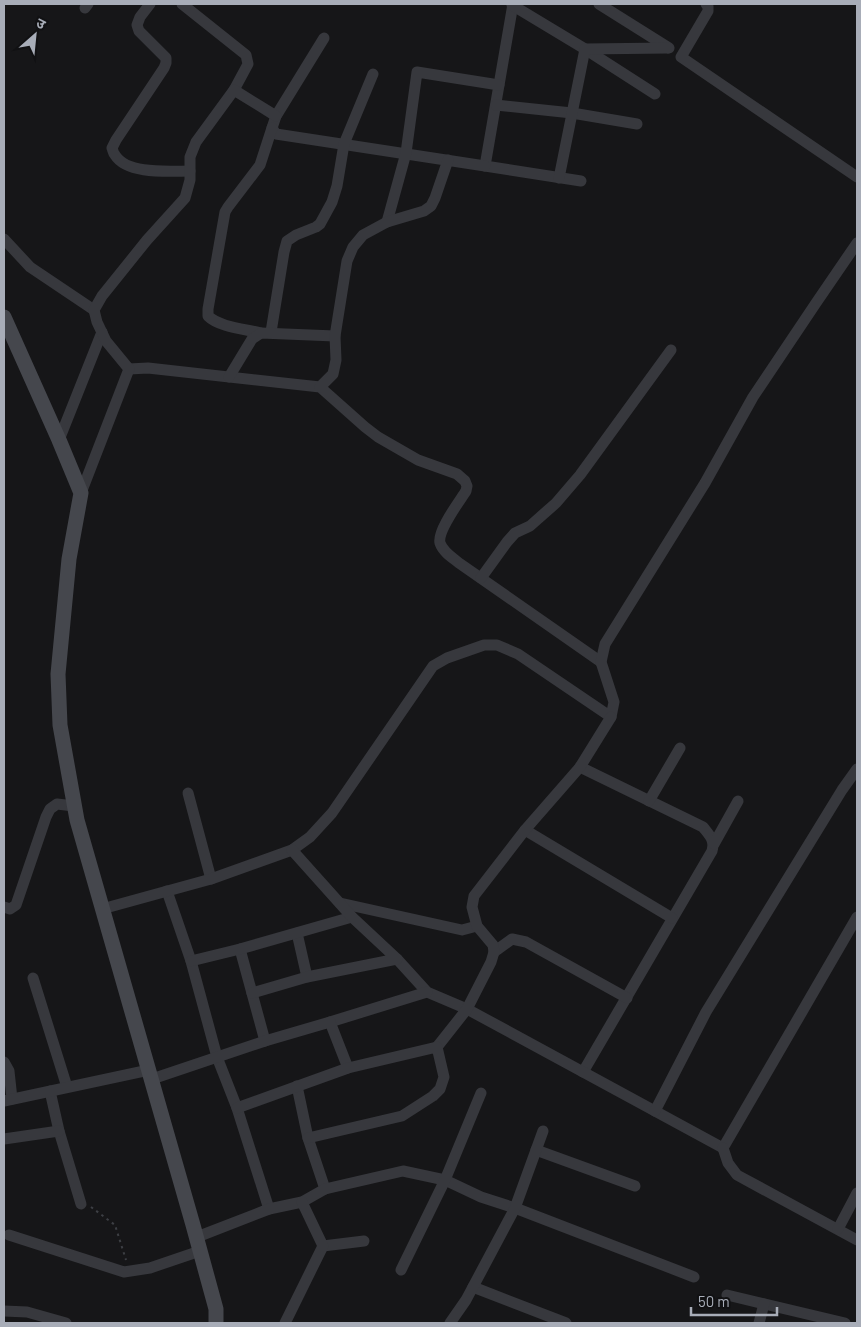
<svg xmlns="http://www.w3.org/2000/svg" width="861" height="1327" font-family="Barlow,'Noto Sans Devanagari',sans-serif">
	<rect width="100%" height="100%" fill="#161618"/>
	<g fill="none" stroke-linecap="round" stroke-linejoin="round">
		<polyline stroke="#3d3f44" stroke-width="2" stroke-dasharray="2.5 4" stroke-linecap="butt" points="91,1207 115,1225 126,1260"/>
		<g stroke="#37383d" stroke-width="11">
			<path d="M 150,4 L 140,17 L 137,25 L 139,31 L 166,58 L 166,63 L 164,68 L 116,140 L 112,148 C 113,150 113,153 115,155 C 127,175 170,171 190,171"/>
			<polyline points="182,4 246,55 248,64 234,90"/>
			<polyline points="513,4 485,166 581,181"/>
			<polyline points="599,4 669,48"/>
			<polyline points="706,4 708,6 708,11 681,57 857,177"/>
			<polyline points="512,5 585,49 655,94"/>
			<polyline points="85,8 88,4"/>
			<polyline points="324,38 276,116 272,128 276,134 485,166"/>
			<polyline points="496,105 572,113 637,124"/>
			<polyline points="559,178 585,49 668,48"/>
			<polyline points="387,222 406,153 417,72 499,85"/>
			<polyline points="4,239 30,267 94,310"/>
			<polyline points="271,332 284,252 287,241 296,235 316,227 320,224 332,202 337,186 344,144 373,74"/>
			<path d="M 261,333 C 245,329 219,327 208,316 L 208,309 L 225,212 L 228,207 L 260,165 L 272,128"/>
			<path d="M 129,369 L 148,368 L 320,387 L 365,427 L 378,437 L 418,460 L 457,474 L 465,481 L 467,486 L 466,491 C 459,502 437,531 440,543 C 443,552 453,558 459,563 L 601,662"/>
			<polyline points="229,377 252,339 261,333 335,336"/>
			<polyline points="320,387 333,374 336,360 335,336 347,261 353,247 363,235 387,222 424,211 431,206 435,198 448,160"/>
			<polyline points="59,440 102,332"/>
			<polyline points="81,493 129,369 106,341 97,322 94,310 102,296 147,240 185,198 190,180 190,157 196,142 234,90 276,116"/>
			<polyline points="481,578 507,542 515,533 530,526 556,503 580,475 671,350"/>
			<path d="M 580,767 L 703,827 C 710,836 715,840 712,851 L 583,1072"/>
			<polyline points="188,793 211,879"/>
			<polyline points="649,801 680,748"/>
			<polyline points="525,830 672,918"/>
			<polyline points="714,844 738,801"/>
			<polyline points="167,891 191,961 217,1057 237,1108 269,1209"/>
			<polyline points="340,903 462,930 477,926"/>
			<polyline points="4,907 10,909 16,905 46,817 50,809 57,804 74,806"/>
			<polyline points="102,909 211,879 292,850 310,837 332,813 433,666 447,658 484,645 497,645 518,654 611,717 614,702 601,662 605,644 705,483 753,397 816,303 857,243"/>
			<polyline points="297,933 307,977"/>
			<polyline points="240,949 265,1041"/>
			<polyline points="494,952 512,939 526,942 627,998"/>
			<polyline points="397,959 427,992 467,1009 723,1148 857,917"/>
			<polyline points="191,961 240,949 352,917"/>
			<polyline points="33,978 67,1087"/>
			<polyline points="252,993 307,977 397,959 352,917 292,850"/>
			<polyline points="330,1022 427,992"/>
			<polyline points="437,1047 467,1009 491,962 494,952 493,945 477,926 472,907 474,896 525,830 580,767 611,717"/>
			<polyline points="4,1062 9,1071 12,1099"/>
			<polyline points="152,1079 265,1041 330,1022 348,1068"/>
			<polyline points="297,1086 308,1138 325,1189"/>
			<polyline points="50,1091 59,1131 81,1204"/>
			<polyline points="4,1101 149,1070"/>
			<polyline points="237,1108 348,1068 437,1047 444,1077 440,1089 433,1096 402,1116 308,1138"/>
			<polyline points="655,1111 706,1012 842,790 857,769"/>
			<polyline points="4,1139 59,1131"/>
			<polyline points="723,1148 728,1163 737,1175 857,1240"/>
			<polyline points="536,1150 635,1186"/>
			<polyline points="838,1229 857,1193"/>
			<polyline points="9,1235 124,1272 150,1268 200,1251"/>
			<polyline points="197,1237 269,1209 302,1202 325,1189 403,1171 445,1180 481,1197 515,1208 694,1277"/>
			<polyline points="323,1246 364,1241"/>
			<polyline points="401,1270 445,1180 481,1093"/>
			<polyline points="473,1287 566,1323"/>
			<polyline points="727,1295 845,1323"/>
			<polyline points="4,1311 27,1312 66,1323"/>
			<polyline points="285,1323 323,1246 302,1202"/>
			<polyline points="450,1323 466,1300 515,1208 543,1131"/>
			<polyline points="759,1323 764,1304"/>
		</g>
		<polyline stroke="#45474d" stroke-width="15" points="4,317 59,440 81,493 69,559 58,674 60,725 77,820 193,1225 216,1309 216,1323"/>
	</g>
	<rect width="861" height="1327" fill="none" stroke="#a8adb8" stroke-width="10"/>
	<g transform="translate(35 35) rotate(27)" stroke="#111113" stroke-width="4" paint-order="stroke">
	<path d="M0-4L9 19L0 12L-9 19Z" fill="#a8adb8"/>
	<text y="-8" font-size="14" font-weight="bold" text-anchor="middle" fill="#a8adb8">उ</text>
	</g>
	<path d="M691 1307v8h86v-8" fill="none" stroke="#a8adb8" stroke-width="2.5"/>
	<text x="698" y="1307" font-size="15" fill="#a8adb8" stroke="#111113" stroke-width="4" paint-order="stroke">50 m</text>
</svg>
